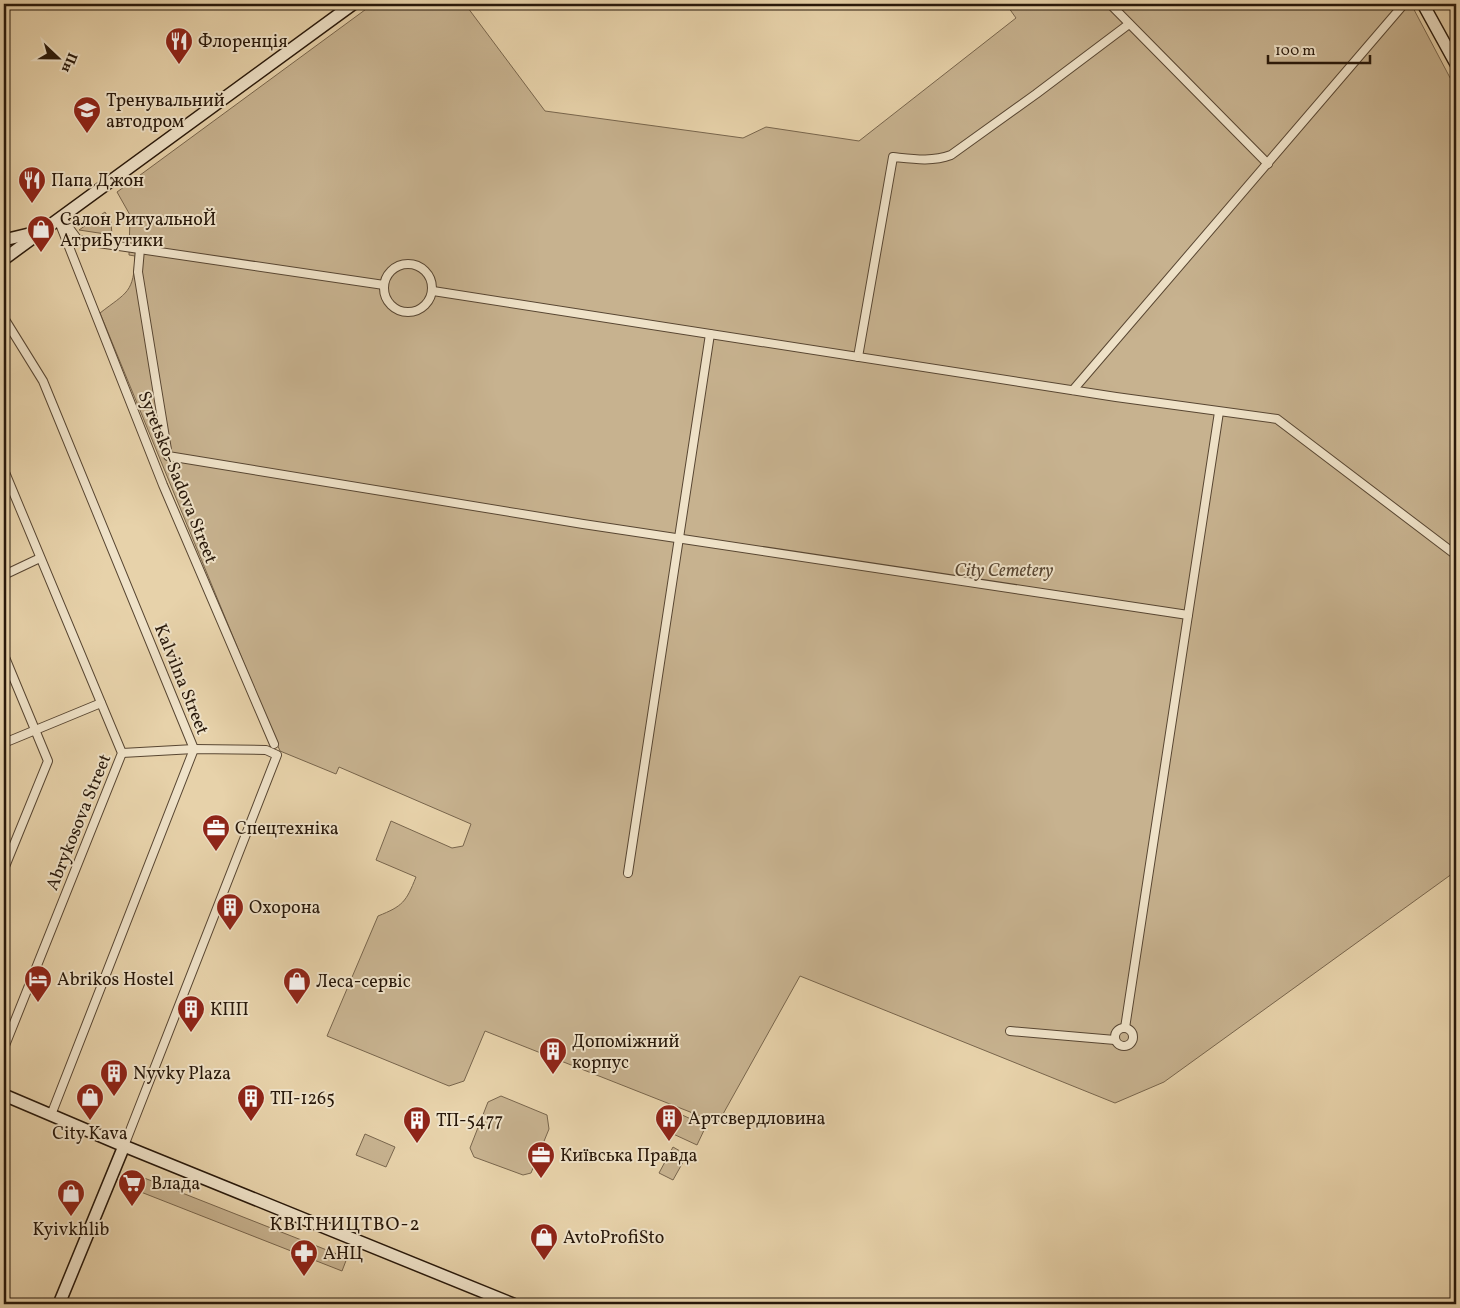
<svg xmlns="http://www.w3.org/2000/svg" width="1460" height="1308" font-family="Vollkorn,serif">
	<rect width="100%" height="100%" fill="#e7d2aa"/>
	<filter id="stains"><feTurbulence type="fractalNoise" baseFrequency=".004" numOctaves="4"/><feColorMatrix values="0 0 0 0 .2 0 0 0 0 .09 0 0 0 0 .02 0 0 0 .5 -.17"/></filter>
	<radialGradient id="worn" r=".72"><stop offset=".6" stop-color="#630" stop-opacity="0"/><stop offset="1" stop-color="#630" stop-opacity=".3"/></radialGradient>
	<g fill="#c7b28f" stroke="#78654c">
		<path d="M 373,4 L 465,4 L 545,111 L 743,138 L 766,127 L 859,141 L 1016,18 L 1006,4 L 1411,4 L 1456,89 L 1456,871 L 1164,1082 L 1115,1103 L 800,976 L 718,1123 L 485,1031 L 464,1081 L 449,1086 L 327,1036 L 378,916 C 403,906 406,902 416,877 L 376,860 L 391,821 L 452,848 L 463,846 L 471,824 L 339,767 L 336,774 L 280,751 L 100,313 C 127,292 134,293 135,256 L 129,255 L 130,215 L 117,192 Z"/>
		<polygon points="105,212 111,222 112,235 79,230"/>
		<polygon points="501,1096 547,1115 549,1129 531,1173 523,1175 474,1157 470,1148 488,1102"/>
		<polygon points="667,1108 706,1126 697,1145 658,1127"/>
		<polygon points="365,1134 395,1147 386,1167 356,1155"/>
		<polygon points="673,1147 687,1155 673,1180 659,1173"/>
		<polygon points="129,1172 347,1258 342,1271 123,1185"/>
	</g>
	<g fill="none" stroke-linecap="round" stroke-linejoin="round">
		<g stroke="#584632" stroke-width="10">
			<g id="minor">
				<polyline points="1110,4 1268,164"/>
				<polyline points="61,217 78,240 384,285"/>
				<polyline points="58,219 163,485 274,744"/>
				<polyline points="140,249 138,272 168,456 583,524 1188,615"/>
				<circle cx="408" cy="288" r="24"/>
				<polyline points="433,291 1116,397 1277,419 1456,555"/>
				<polyline points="4,318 43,381 194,749 51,1115"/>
				<path d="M 858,357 L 893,157 C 913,159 932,162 951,155 L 1036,94 L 1129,24"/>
				<polyline points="1073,390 1404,4"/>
				<polyline points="4,470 122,753 4,1048"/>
				<polyline points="4,575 40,558"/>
				<polyline points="4,655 48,761 4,869"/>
				<polyline points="4,743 101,703"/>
				<polyline points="122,753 194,749 266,750 277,755 124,1146"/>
				<polyline points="628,873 710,334"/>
				<polyline points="1125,1028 1219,412"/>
				<circle cx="1124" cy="1037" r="9"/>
				<polyline points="1010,1031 1115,1040"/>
			</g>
		</g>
		<g stroke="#28180a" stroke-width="14">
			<g id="secondary">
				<polyline points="1423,4 1456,64"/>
				<polyline points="4,240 33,233"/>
				<polyline points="4,259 353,4"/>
				<polyline points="4,1095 124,1146 513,1304"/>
				<polyline points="59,1304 124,1146"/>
			</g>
		</g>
		<use href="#minor" stroke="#efe2c8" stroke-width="8"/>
		<use href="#secondary" stroke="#efe2c8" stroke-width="11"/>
	</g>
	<defs>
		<g id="restaurant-pin" transform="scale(1.4375)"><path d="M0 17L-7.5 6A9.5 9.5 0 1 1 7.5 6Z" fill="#8f2418" stroke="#efe2c8"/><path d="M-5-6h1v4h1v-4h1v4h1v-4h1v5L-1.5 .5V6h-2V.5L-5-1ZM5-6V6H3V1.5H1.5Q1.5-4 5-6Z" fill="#fff"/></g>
		<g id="school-pin" transform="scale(1.4375)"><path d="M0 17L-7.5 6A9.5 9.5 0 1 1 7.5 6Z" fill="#8f2418" stroke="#efe2c8"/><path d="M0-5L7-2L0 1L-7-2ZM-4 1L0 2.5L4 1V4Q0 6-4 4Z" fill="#fff"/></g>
		<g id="shop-pin" transform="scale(1.4375)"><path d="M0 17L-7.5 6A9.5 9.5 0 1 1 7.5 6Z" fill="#8f2418" stroke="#efe2c8"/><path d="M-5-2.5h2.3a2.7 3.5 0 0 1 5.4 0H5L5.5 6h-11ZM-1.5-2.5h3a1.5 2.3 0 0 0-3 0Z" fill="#fff"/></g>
		<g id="office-pin" transform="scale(1.4375)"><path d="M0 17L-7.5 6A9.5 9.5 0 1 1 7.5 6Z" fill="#8f2418" stroke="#efe2c8"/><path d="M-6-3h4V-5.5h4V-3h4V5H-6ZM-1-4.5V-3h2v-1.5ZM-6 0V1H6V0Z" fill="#fff"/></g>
		<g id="building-pin" transform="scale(1.4375)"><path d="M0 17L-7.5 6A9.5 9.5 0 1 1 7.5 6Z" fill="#8f2418" stroke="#efe2c8"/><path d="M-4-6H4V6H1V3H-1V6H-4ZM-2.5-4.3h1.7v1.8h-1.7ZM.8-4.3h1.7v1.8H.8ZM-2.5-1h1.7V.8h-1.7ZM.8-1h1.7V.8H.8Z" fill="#fff"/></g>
		<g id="hotel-pin" transform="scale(1.4375)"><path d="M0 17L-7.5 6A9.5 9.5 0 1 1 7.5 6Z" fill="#8f2418" stroke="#efe2c8"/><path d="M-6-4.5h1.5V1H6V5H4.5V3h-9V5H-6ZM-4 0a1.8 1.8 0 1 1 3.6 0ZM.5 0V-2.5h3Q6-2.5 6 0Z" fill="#fff"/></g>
		<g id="supermarket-pin" transform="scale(1.4375)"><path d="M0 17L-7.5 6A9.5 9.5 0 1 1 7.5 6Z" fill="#8f2418" stroke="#efe2c8"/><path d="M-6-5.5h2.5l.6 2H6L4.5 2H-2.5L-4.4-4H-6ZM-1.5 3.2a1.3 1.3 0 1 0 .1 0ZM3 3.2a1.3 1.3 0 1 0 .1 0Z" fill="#fff"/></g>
		<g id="pharmacy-pin" transform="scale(1.4375)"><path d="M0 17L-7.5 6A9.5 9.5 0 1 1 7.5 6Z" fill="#8f2418" stroke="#efe2c8"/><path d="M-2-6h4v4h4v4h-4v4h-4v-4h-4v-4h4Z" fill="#fff"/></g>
	</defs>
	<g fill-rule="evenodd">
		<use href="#restaurant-pin" x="179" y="41"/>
		<use href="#school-pin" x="87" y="110"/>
		<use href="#restaurant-pin" x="32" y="180"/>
		<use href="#shop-pin" x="41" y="229"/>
		<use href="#office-pin" x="216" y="828"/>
		<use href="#building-pin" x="230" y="907"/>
		<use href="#hotel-pin" x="38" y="979"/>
		<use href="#shop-pin" x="297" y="981"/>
		<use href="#building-pin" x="191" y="1009"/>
		<use href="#building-pin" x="553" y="1051"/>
		<use href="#building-pin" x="114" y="1073"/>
		<use href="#shop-pin" x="90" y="1097"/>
		<use href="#building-pin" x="251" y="1098"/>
		<use href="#building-pin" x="669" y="1118"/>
		<use href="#building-pin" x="417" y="1120"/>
		<use href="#office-pin" x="541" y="1155"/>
		<use href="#supermarket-pin" x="132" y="1183"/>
		<use href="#shop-pin" x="71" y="1193"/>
		<use href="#shop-pin" x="544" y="1237"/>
		<use href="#pharmacy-pin" x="304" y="1253"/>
	</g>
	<g text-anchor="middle" stroke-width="4" stroke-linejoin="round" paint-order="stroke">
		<g font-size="18" fill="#28180a" stroke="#efe2c8" text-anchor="start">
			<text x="198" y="47">Флоренція</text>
			<text x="106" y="106">Тренувальний<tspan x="106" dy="21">автодром</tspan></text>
			<text x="51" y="186">Папа Джон</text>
			<text x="60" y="225">Салон РитуальноЙ<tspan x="60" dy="21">АтриБутики</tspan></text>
			<text x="235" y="834">Спецтехніка</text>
			<text x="249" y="913">Охорона</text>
			<text x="57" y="985">Abrikos Hostel</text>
			<text x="316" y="987">Леса-сервіс</text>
			<text x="210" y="1015">КПП</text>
			<text x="572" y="1047">Допоміжний<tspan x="572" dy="21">корпус</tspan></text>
			<text x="133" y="1079">Nyvky Plaza</text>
			<text x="270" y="1104">ТП-1265</text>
			<text x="688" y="1124">Артсвердловина</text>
			<text x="436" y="1126">ТП-5477</text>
			<text x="90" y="1139" text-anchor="middle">City Kava</text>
			<text x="560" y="1161">Київська Правда</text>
			<text x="151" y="1189">Влада</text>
			<text x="71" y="1235" text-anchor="middle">Kyivkhlib</text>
			<text x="563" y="1243">AvtoProfiSto</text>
			<text x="323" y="1259">АНЦ</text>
		</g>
		<g font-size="18" fill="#28180a" stroke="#efe2c8">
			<text transform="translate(178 477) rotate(68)" y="6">Syretsko-Sadova Street</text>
			<text transform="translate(182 679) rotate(68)" y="6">Kalvilna Street</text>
			<text transform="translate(78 822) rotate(-68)" y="6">Abrykosova Street</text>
		</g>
		<g font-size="18" font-style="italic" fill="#584632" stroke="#efe2c8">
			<text x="1004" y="576">City Cemetery</text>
		</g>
		<g font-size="19" letter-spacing="1" fill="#28180a" stroke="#efe2c8">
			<text x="345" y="1230">КВІТНИЦТВО-2</text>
		</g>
	</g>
	<rect width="1460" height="1308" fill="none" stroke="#e7d2aa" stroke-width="20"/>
	<rect x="5" y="5" width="1450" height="1298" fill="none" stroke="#28180a" stroke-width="2.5"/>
	<rect x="10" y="10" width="1440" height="1288" fill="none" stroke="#28180a"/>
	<g transform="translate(58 58) rotate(112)" stroke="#efe2c8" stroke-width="4" paint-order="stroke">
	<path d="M0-4L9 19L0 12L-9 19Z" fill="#28180a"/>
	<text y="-8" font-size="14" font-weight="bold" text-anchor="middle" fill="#28180a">Пн</text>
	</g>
	<path d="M1268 55v8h102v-8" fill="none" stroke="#28180a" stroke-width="2.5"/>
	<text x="1275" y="55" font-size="15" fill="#28180a" stroke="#efe2c8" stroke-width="4" paint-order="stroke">100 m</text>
	<rect width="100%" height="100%" filter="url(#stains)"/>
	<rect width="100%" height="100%" fill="url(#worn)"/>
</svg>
